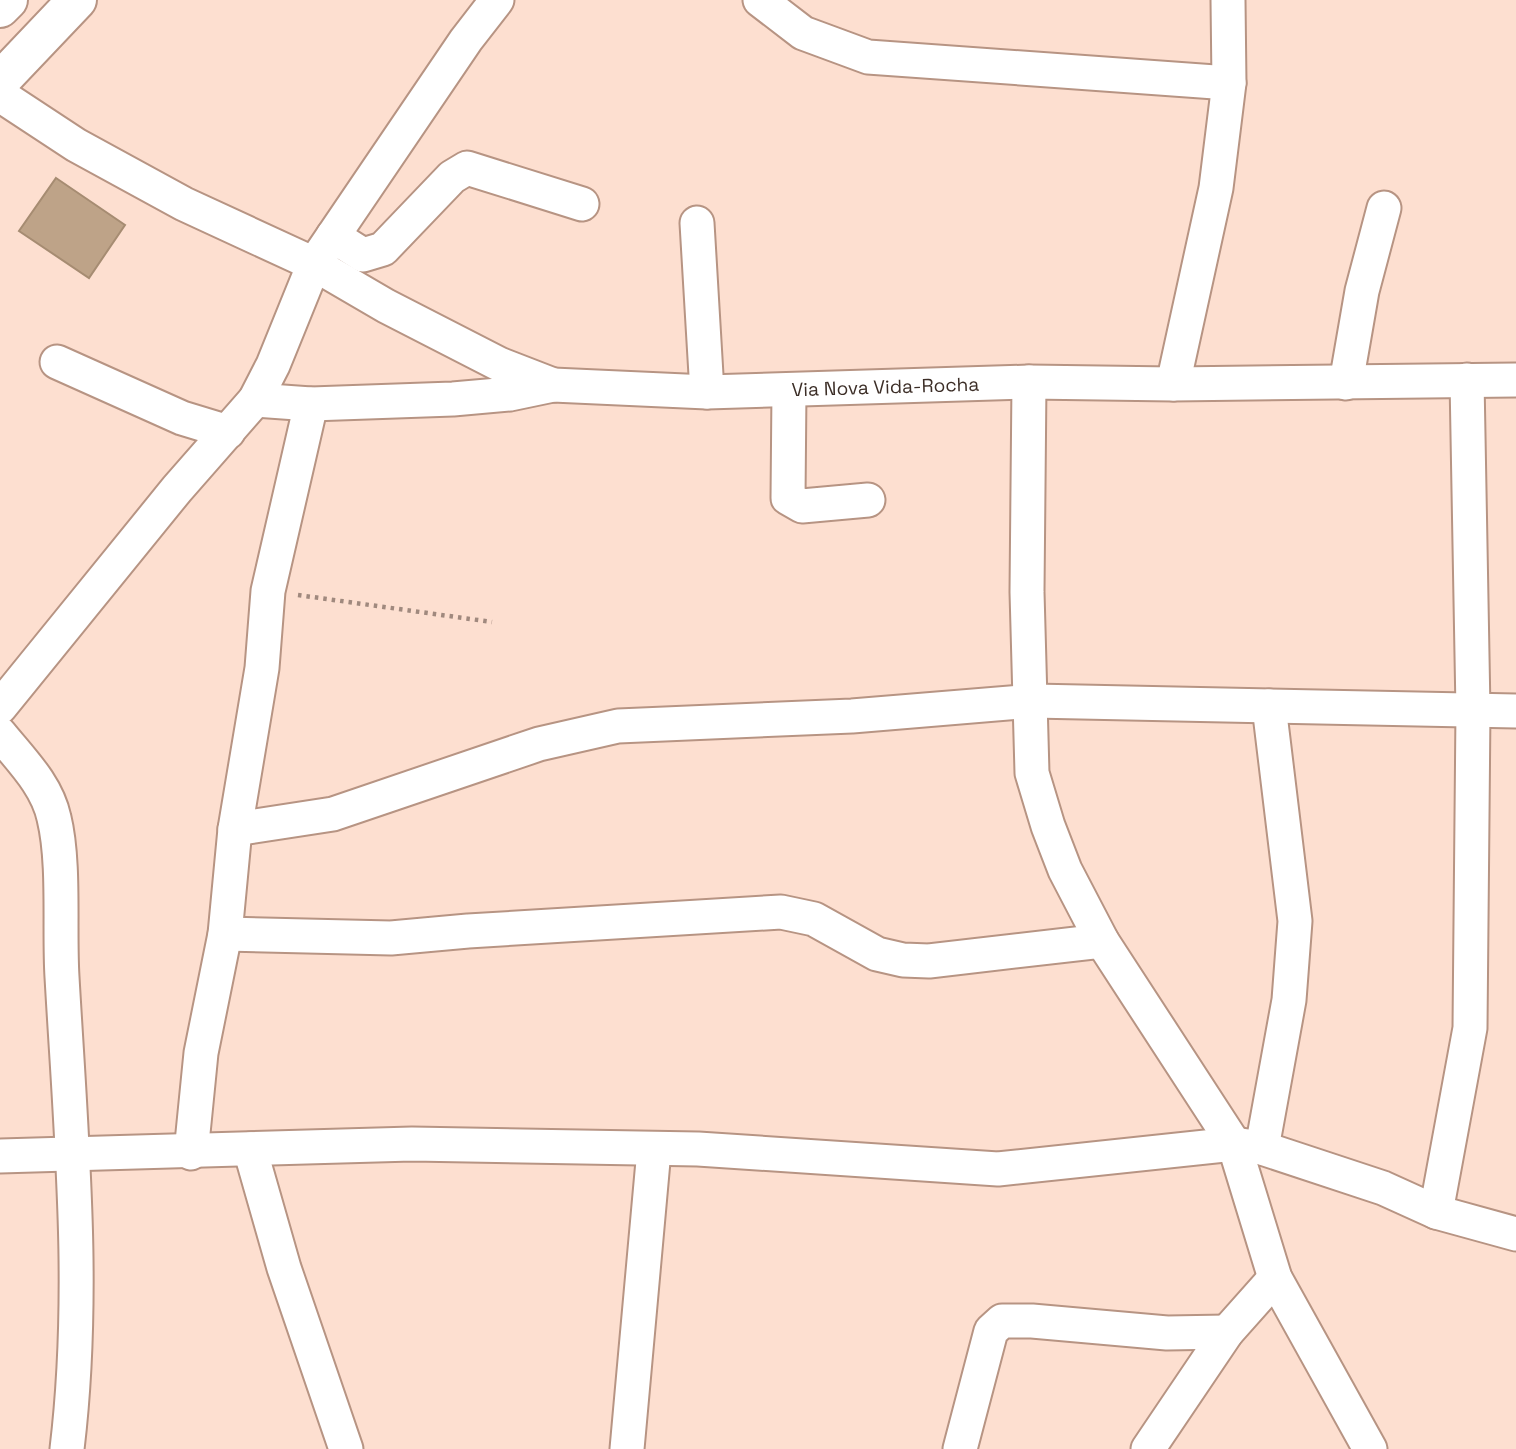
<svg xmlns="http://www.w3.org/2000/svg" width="1516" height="1449" font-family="'Space Grotesk',sans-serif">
	<rect width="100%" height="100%" fill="#fddfd0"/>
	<polygon fill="#bea388" stroke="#a68c72" stroke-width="2" points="56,178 125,225 89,278 19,231"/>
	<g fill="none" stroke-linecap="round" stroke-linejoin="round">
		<g stroke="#b79483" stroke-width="37">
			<g id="minor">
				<polyline points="760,0 803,33 868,57 1229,83"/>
				<polyline points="0,95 76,145 184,204 314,264 386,306 499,364 553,385"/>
				<polyline points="697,223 707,392"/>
				<polyline points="333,236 363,255 383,249 452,177 467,168 582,204"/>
				<polyline points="57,362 182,418 228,432"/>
				<polyline points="1029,382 1027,592 1032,773 1048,826 1065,870 1102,941 1234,1144 1275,1278 1370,1449"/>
				<polyline points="1346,383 1362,291 1384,208"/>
				<polyline points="1173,384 1216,188 1229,83 1228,0"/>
				<polyline points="789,390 788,498 802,506 868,500"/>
				<path id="s1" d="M 255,400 L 311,404 L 453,399 L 510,394 L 553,385 L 707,392 L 1029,382 L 1173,384 L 1516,380"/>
				<polyline points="0,707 177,489 255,400 273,365 314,264 466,40 497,0"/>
				<path d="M 0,734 C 21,760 47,785 54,818 C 65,863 59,930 62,977 C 71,1135 86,1292 67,1449"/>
				<polyline points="235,829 333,814 539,744 618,726 852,716 1033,701 1516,711"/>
				<polyline points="225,934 391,938 468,931 781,912 814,919 877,954 903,960 929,961 1102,941"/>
				<polyline points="1262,1148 1289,1000 1295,921 1269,706"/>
				<polyline points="250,1149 284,1268 346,1449"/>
				<polyline points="191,1153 201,1053 225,934 235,829 262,668 268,591 311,404"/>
				<polyline points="0,1156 412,1144 698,1149 998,1169 1234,1144 1262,1148 1383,1188 1436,1212 1516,1234"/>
				<polyline points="1436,1212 1470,1028 1473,710 1467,380"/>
				<polyline points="627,1449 654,1150"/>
				<polyline points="960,1449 991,1331 1002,1321 1032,1321 1167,1333 1227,1332"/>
				<polyline points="1148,1449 1227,1332 1275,1278"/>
			</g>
		</g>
		<g stroke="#b79483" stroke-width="42">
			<g id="highway">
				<polyline points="0,8 8,0"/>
				<polyline points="0,81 77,0"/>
			</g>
		</g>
		<polyline stroke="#a0897e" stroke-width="4.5" stroke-dasharray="3.5 5" stroke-linecap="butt" points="298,595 492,622"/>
		<use href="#minor" stroke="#fff" stroke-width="33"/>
		<use href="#highway" stroke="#fff" stroke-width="38"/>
	</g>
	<g text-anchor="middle" stroke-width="6" stroke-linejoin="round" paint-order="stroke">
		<g font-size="19" fill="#3c2e27" stroke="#fff">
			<text dy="7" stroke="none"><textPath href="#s1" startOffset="632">Via Nova Vida-Rocha</textPath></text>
		</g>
	</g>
</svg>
